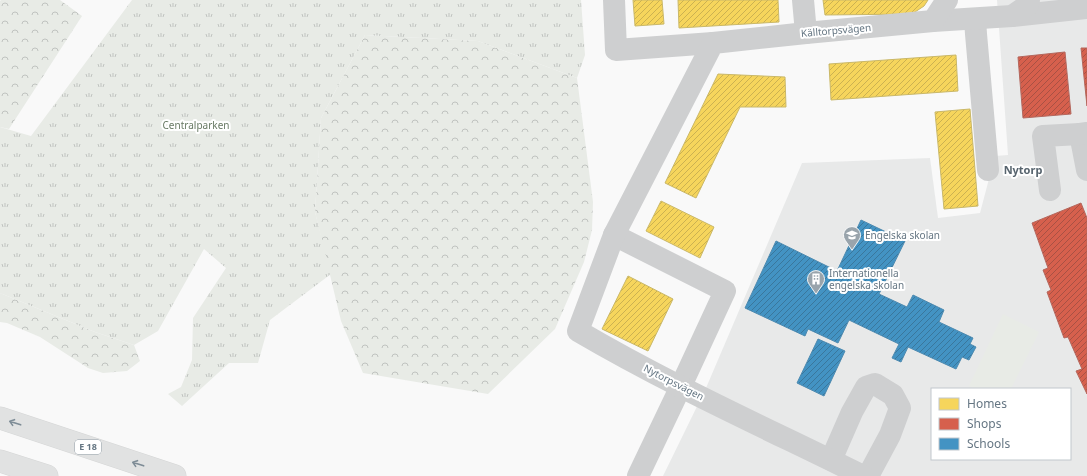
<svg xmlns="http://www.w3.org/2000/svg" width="1087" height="476" font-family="'Noto Sans',sans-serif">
	<defs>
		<pattern id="forest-crowns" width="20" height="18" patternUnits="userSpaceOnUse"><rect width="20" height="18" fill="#e8ebe6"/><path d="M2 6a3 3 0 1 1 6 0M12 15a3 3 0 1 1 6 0" fill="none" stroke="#c0c3c0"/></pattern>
		<pattern id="park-tufts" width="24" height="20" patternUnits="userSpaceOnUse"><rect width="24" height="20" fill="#e8ebe6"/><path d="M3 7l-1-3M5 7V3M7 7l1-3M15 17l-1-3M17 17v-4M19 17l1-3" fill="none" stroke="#c0c3c0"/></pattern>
		<pattern id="homes-hatch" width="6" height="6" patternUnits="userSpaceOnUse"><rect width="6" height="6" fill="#f6d55c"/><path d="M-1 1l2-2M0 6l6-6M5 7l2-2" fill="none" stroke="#cbb151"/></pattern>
		<pattern id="shops-hatch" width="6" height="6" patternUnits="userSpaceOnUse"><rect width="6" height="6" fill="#d6604d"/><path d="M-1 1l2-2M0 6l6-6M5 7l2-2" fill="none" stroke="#a85144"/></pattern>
		<pattern id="schools-hatch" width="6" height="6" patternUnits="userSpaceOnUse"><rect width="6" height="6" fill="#4393c3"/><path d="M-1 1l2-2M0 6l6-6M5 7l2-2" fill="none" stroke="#3a779c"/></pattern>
	</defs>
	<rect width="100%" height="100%" fill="#f9f9f9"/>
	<path fill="#e8e9e9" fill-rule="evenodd" d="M 997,0 L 1087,0 L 1087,476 L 663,476 L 706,388 L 802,163 L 930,158 L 938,218 L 980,213 L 995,156 L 1008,155 ZM 932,389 L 1070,389 L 1070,459 L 932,459 Z"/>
	<g fill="url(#forest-crowns)">
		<polygon points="1,0 60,0 82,16 9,129 0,127 0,1"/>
		<polygon points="365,35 478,41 577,78 593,202 592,230 584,262 555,329 488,394 363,373 341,321 315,212 321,118"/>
		<polygon points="0,293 95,332 134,345 140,361 127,371 103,373 88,368 40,337 7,323 0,322"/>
	</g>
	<polygon fill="url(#park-tufts)" points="132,0 581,0 585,55 577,78 478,41 365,35 321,118 315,212 331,274 270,320 258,363 229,363 182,406 168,394 181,387 192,360 193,318 226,268 204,249 158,331 134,345 95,332 0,293 0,127 31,136"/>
	<polygon fill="#e8ebe6" points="1003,314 1039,332 1011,389 976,389 969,386"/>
	<g fill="url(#homes-hatch)" stroke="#cab868">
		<polygon points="633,0 662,0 664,24 635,26"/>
		<polygon points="678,0 778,0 779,22 679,28"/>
		<polygon points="823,0 928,0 924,6 912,14 825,15"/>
		<polygon points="956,55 958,91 831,100 829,64"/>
		<polygon points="718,74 785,77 786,107 740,107 696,198 665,183"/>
		<polygon points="970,109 978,206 944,209 935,112"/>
		<polygon points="661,201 714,227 700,258 646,231"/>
		<polygon points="628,276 673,299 648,351 602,329"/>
	</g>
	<g fill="url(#shops-hatch)" stroke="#b4675d">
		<polygon points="1081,48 1087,48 1087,106"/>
		<polygon points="1065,52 1071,114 1023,118 1018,57"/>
		<polygon points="1081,203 1087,218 1087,394 1076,371 1082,369 1068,337 1064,338 1047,292 1051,290 1043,270 1048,268 1032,223"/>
	</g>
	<g fill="url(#schools-hatch)" stroke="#4d8ab0">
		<polygon points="861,220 905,241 879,294 907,307 913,295 944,310 939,322 973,338 970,344 976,347 969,360 962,357 956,369 908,347 901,362 892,358 899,344 849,320 838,343 808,329 805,336 745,308 776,241 837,271"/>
		<polygon points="818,339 845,351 824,396 797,383"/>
	</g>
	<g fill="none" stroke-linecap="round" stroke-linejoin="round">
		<g stroke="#d5d6d6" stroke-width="23">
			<g id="highway">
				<polyline points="0,418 175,476"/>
				<polyline points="0,461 47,476"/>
			</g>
		</g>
		<g stroke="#cecfd0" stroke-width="22">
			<polyline points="614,0 616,50 713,43"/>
			<polyline points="803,0 806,33"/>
			<polyline points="1012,16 1087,8"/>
			<polyline points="975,19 976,34 988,170"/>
			<polyline points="933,21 1012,16 1028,5 1029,0"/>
			<polyline points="1087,133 1080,134 1087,170"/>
			<polyline points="1050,190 1043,136 1080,134"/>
			<polyline points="614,235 725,291 681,386 638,476"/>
			<polyline points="831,460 852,412 866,387 875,384 893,395 900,408 890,435 868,476"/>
			<path d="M 863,476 C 768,429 670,385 578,331 L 614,235 L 713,43 L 806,33 L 933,21 L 947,0"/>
		</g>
		<use href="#highway" stroke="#e1e2e2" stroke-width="22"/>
	</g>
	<defs><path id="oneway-shaft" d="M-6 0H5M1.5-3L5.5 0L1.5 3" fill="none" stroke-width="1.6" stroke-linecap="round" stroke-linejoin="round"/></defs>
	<g stroke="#7e8c96">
		<use href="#oneway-shaft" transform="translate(15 423) rotate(-162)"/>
		<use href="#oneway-shaft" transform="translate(138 464) rotate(-162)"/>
	</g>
	<defs>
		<g id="school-pin" transform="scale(0.9)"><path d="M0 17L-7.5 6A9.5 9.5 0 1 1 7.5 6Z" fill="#99a4ac" stroke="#fff"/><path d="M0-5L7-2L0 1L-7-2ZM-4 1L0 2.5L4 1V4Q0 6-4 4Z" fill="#fff"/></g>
		<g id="building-pin" transform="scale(0.9)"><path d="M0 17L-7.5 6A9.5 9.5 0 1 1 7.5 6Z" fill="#99a4ac" stroke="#fff"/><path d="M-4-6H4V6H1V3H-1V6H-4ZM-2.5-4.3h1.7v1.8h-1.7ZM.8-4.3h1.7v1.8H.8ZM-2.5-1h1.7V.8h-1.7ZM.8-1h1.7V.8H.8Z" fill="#fff"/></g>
	</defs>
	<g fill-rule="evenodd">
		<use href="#school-pin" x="852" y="235"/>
		<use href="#building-pin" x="816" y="279"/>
	</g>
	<g text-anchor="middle" stroke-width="4" stroke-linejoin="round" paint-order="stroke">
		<rect fill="#fff" stroke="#939fa8" stroke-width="1" x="75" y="440" width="26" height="14" rx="3"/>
		<g font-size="9" font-weight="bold" fill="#657683">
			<text x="88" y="450">E 18</text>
		</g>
		<g font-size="10" fill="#657683" stroke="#fff">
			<text transform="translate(836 30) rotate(-5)" y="4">Källtorpsvägen</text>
			<text transform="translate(674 382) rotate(27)" y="4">Nytorpsvägen</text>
		</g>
		<g font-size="10" fill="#687a64" stroke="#fff">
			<text x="196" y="129">Centralparken</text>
		</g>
		<g font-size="10" fill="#657683" stroke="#fff" text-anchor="start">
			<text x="865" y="239">Engelska skolan</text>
			<text x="829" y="277">Internationella<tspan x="829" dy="12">engelska skolan</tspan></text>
		</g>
		<g font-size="11" font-weight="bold" fill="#57646e" stroke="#fff">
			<text x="1023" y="174">Nytorp</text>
		</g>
	</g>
	<rect x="931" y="388" width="140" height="72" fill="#ffffff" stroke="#c1c8cd"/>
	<rect x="939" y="398" width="20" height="12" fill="#f6d55c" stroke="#c1c8cd"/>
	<text x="967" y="408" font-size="12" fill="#657683">Homes</text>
	<rect x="939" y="418" width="20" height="12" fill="#d6604d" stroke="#c1c8cd"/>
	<text x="967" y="428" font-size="12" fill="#657683">Shops</text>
	<rect x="939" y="438" width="20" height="12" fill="#4393c3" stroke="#c1c8cd"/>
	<text x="967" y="448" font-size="12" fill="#657683">Schools</text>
</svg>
